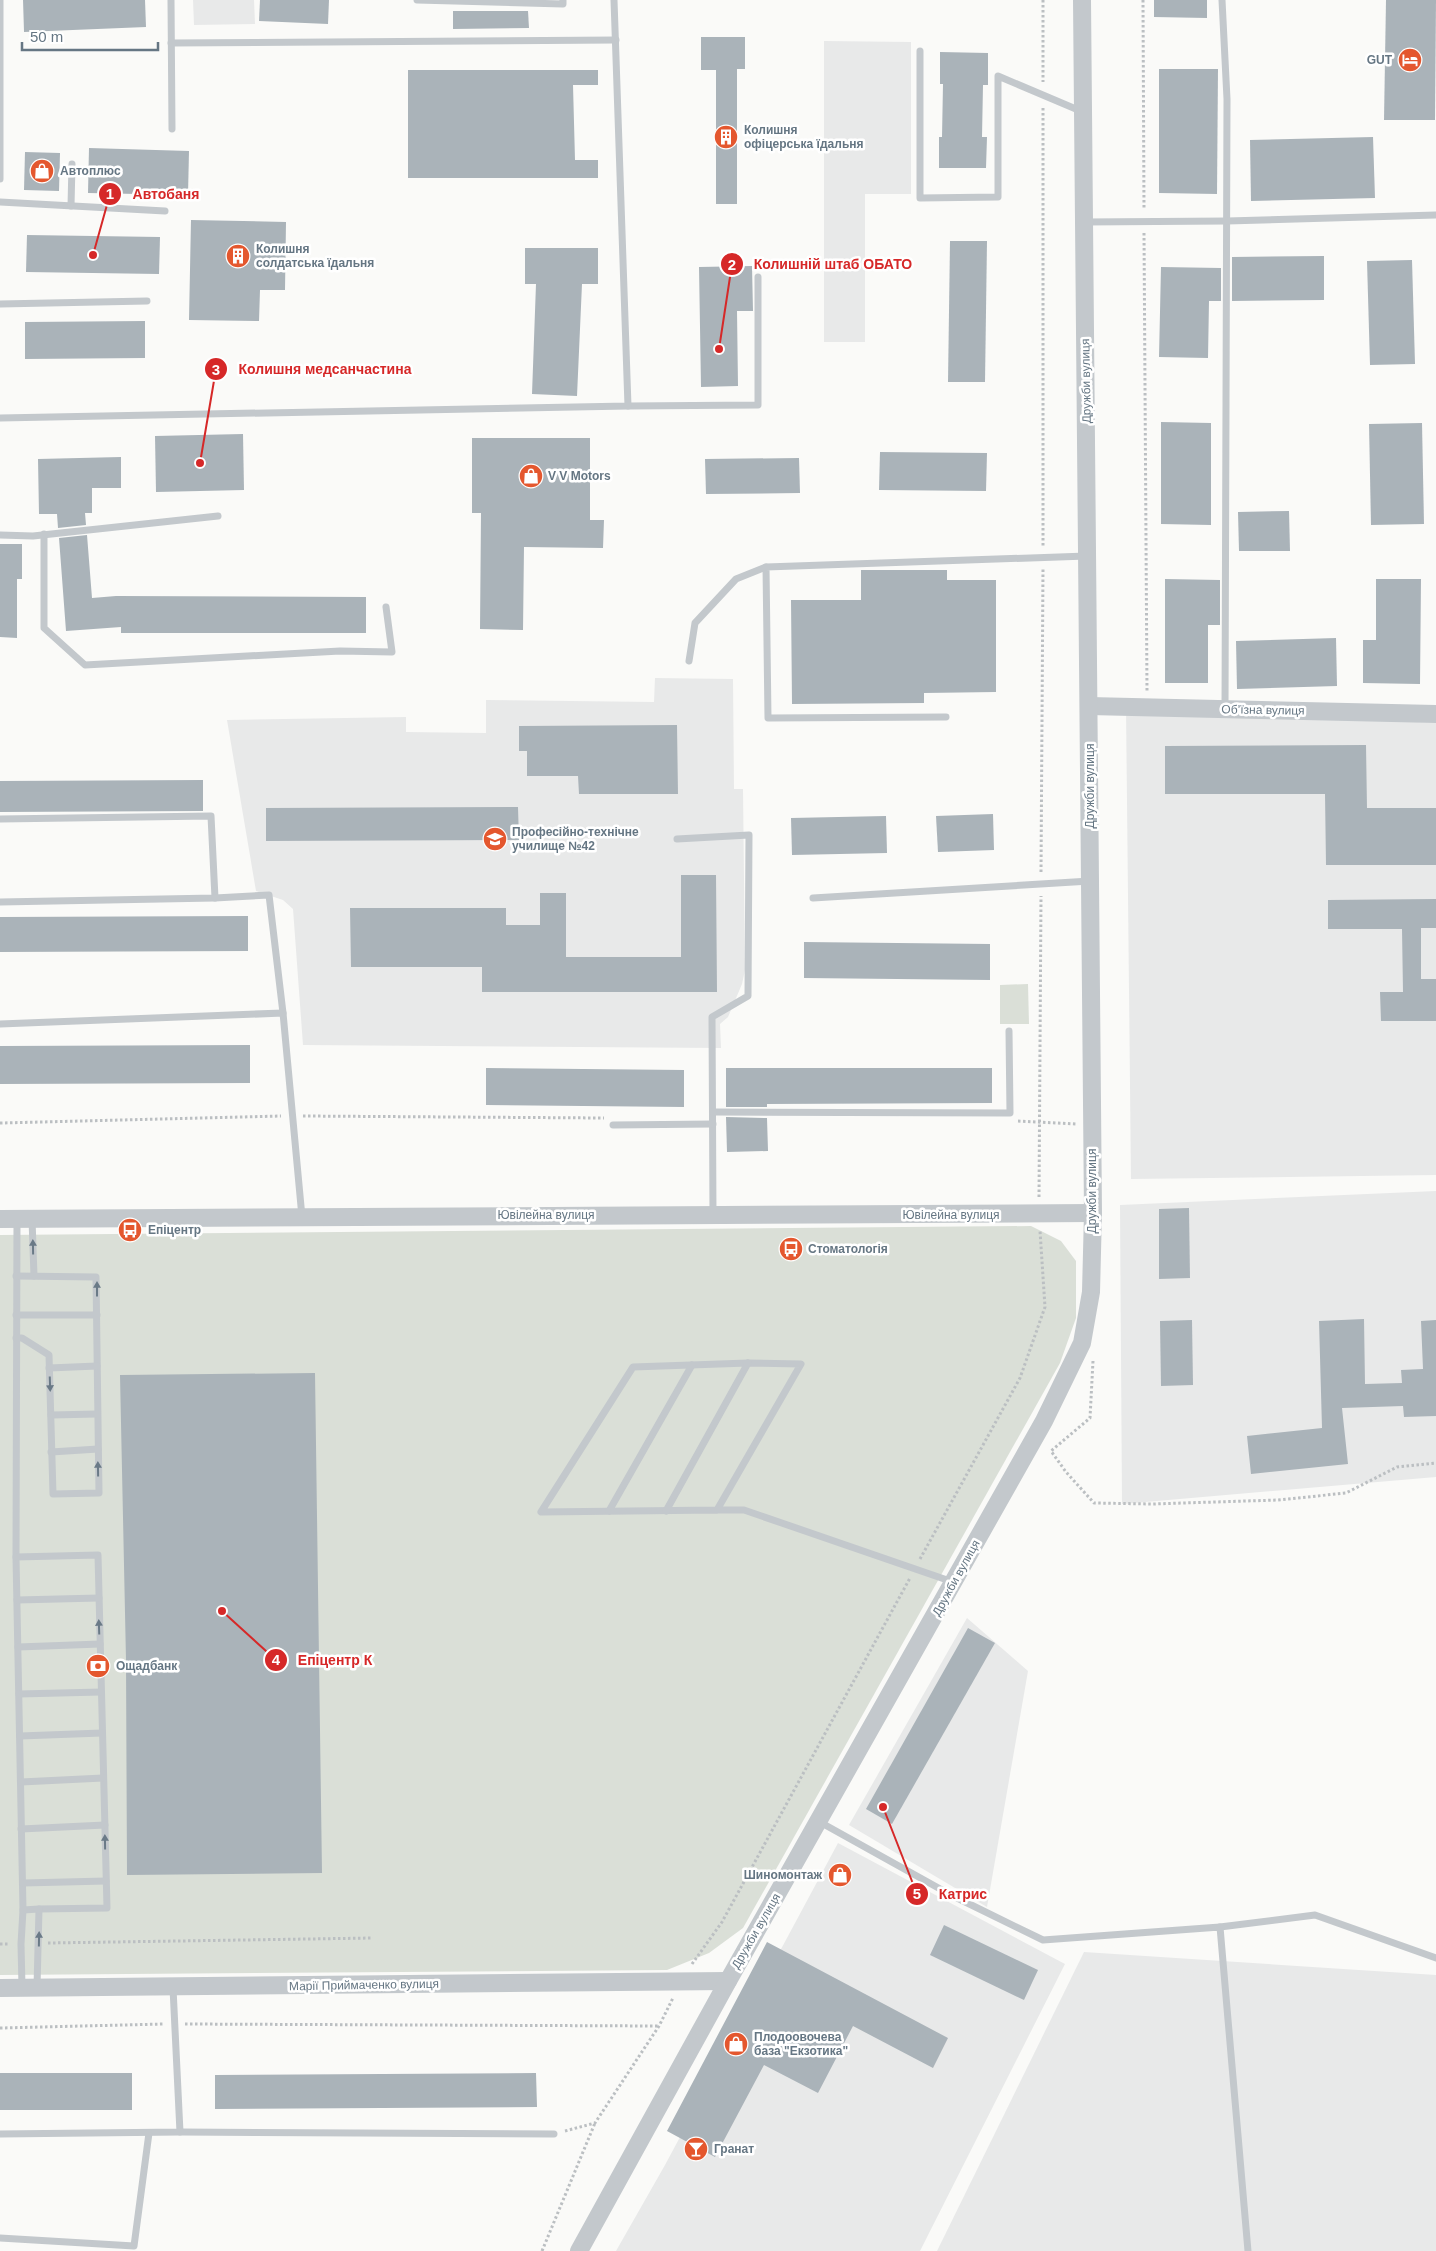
<svg xmlns="http://www.w3.org/2000/svg" width="1436" height="2251" font-family="Arial,sans-serif">
	<rect width="100%" height="100%" fill="#fafaf8"/>
	<g fill="#e8e9e9">
		<polygon points="193,0 254,0 255,24 194,25"/>
		<polygon points="824,41 911,42 911,194 865,194 865,342 824,342"/>
		<polygon points="655,678 733,679 734,789 743,789 745,970 742,984 728,1017 720,1024 721,1048 303,1045 293,909 283,900 256,891 227,720 406,717 406,732 486,733 486,700 654,702"/>
		<polygon points="1126,707 1436,723 1436,1175 1131,1179"/>
		<polygon points="1436,1191 1436,1477 1122,1504 1120,1205"/>
		<polygon points="967,1618 1028,1671 987,1907 849,1825"/>
		<polygon points="838,1843 1065,1964 920,2251 616,2251 665,2165"/>
		<polygon points="1084,1952 1436,1975 1436,2251 937,2251"/>
	</g>
	<g fill="#dadfd7">
		<polygon points="1028,984 1029,1024 1000,1024 1000,985"/>
		<polygon points="1031,1226 1061,1241 1076,1261 1076,1318 1060,1363 743,1928 709,1953 667,1970 0,1975 0,1235"/>
	</g>
	<g fill="#aab3b9">
		<polygon points="23,0 145,0 146,27 24,32"/>
		<polygon points="260,0 329,0 328,24 259,21"/>
		<polygon points="1154,0 1207,0 1207,18 1154,17"/>
		<polygon points="1386,0 1436,0 1435,120 1384,120"/>
		<polygon points="453,11 528,11 529,28 453,29"/>
		<polygon points="701,37 745,37 745,69 737,69 737,204 716,204 716,70 701,70"/>
		<polygon points="940,52 988,53 988,85 983,85 982,137 987,137 986,168 939,168 939,137 942,137 943,84 940,84"/>
		<polygon points="1159,69 1218,69 1217,194 1159,193"/>
		<polygon points="408,70 598,70 598,85 573,85 575,160 598,160 598,178 408,178"/>
		<polygon points="1373,137 1375,198 1251,201 1250,140"/>
		<polygon points="89,148 189,151 188,195 88,193"/>
		<polygon points="25,152 60,153 59,191 24,190"/>
		<polygon points="191,220 286,222 285,290 260,290 259,321 189,320"/>
		<polygon points="27,235 160,237 159,274 26,272"/>
		<polygon points="950,241 987,241 985,382 948,382"/>
		<polygon points="525,248 598,248 598,284 582,284 577,396 532,394 536,284 525,284"/>
		<polygon points="1324,256 1324,300 1232,301 1232,257"/>
		<polygon points="1412,260 1415,364 1370,365 1367,261"/>
		<polygon points="752,266 753,311 737,311 738,386 701,387 699,267"/>
		<polygon points="1161,267 1221,268 1221,301 1209,301 1208,358 1159,357"/>
		<polygon points="145,321 145,358 25,359 25,322"/>
		<polygon points="1161,422 1211,423 1211,525 1161,524"/>
		<polygon points="1422,423 1424,524 1371,525 1369,424"/>
		<polygon points="243,434 244,490 156,492 155,436"/>
		<polygon points="472,438 590,438 590,520 604,520 603,548 524,547 523,630 480,629 481,513 472,513"/>
		<polygon points="880,452 987,453 986,491 879,490"/>
		<polygon points="121,457 121,488 92,488 92,513 85,513 86,525 58,528 57,514 39,514 38,459"/>
		<polygon points="799,458 800,493 706,494 705,459"/>
		<polygon points="1289,511 1290,551 1239,551 1238,512"/>
		<polygon points="87,535 92,598 116,596 366,597 366,633 121,633 121,627 66,631 59,538"/>
		<polygon points="0,544 22,544 22,579 17,579 17,638 0,637"/>
		<polygon points="861,570 947,570 947,580 996,580 996,692 924,693 924,703 792,704 791,600 861,600"/>
		<polygon points="1165,579 1220,580 1220,625 1208,625 1208,683 1165,683"/>
		<polygon points="1376,579 1421,579 1420,684 1363,683 1363,640 1376,640"/>
		<polygon points="1336,638 1337,686 1237,689 1236,641"/>
		<polygon points="677,725 678,794 579,794 578,776 527,776 527,751 519,751 519,726"/>
		<polygon points="1366,745 1367,808 1436,808 1436,865 1326,865 1325,794 1165,794 1165,746"/>
		<polygon points="203,780 203,811 0,812 0,781"/>
		<polygon points="518,807 519,840 266,841 266,808"/>
		<polygon points="993,814 994,850 938,852 936,816"/>
		<polygon points="886,816 887,853 792,855 791,818"/>
		<polygon points="681,875 716,875 717,992 482,992 482,967 351,967 350,908 506,908 506,925 540,925 540,893 566,893 566,957 681,957"/>
		<polygon points="1436,899 1436,928 1421,928 1421,979 1436,979 1436,1021 1381,1021 1380,992 1403,992 1402,929 1328,929 1328,900"/>
		<polygon points="248,916 248,951 0,952 0,917"/>
		<polygon points="804,942 990,944 990,980 804,978"/>
		<polygon points="250,1045 250,1083 0,1084 0,1046"/>
		<polygon points="486,1068 684,1070 684,1107 486,1105"/>
		<polygon points="726,1068 992,1068 992,1103 767,1104 767,1107 726,1107"/>
		<polygon points="726,1117 767,1118 768,1151 727,1152"/>
		<polygon points="1189,1208 1190,1278 1159,1279 1159,1209"/>
		<polygon points="1364,1319 1365,1384 1402,1383 1401,1370 1423,1369 1421,1321 1436,1320 1436,1416 1404,1417 1403,1406 1342,1408 1348,1464 1251,1474 1247,1436 1322,1428 1319,1321"/>
		<polygon points="1192,1320 1193,1385 1161,1386 1160,1321"/>
		<polygon points="315,1373 322,1873 127,1875 126,1660 120,1375"/>
		<polygon points="968,1628 995,1643 892,1824 866,1809"/>
		<polygon points="944,1925 1038,1970 1024,2000 930,1955"/>
		<polygon points="767,1942 948,2038 933,2068 853,2026 818,2093 764,2065 715,2157 667,2131"/>
		<rect x="0" y="2073" width="132" height="37"/>
		<polygon points="536,2073 537,2107 215,2109 215,2075"/>
	</g>
	<g fill="none" stroke-linecap="round" stroke-linejoin="round">
		<g stroke="#bbbfc2" stroke-width="3" stroke-dasharray="2.5 2.5" stroke-linecap="butt">
			<polyline points="1043,0 1043,82"/>
			<polyline points="1143,0 1144,209"/>
			<polyline points="1043,108 1043,547"/>
			<polyline points="1144,233 1147,692"/>
			<polyline points="1041,872 1043,568"/>
			<polyline points="303,1116 604,1118"/>
			<polyline points="1018,1121 1076,1124"/>
			<polyline points="0,1123 281,1116"/>
			<polyline points="1039,1197 1041,896"/>
			<polyline points="1093,1361 1090,1418 1051,1451 1066,1472 1094,1503 1152,1504 1278,1500 1346,1493 1397,1467 1436,1463"/>
			<polyline points="920,1559 1020,1378 1045,1307 1040,1231"/>
			<polyline points="48,1943 373,1938"/>
			<polyline points="0,1944 9,1944"/>
			<polyline points="692,1964 722,1922 910,1578"/>
			<polyline points="185,2024 659,2026"/>
			<polyline points="0,2028 164,2024"/>
			<polyline points="565,2131 595,2123 659,2026 673,1998"/>
			<polyline points="542,2251 595,2123"/>
		</g>
		<g stroke="#c3c8cc" stroke-width="7">
			<polyline points="171,0 172,129"/>
			<polyline points="417,0 563,4 563,0"/>
			<polyline points="1222,0 1227,99 1225,709"/>
			<polyline points="171,43 616,40"/>
			<polyline points="920,51 920,198 998,197 998,76 1083,112"/>
			<polyline points="0,179 0,0"/>
			<polyline points="0,202 165,211"/>
			<polyline points="71,206 72,164"/>
			<polyline points="1085,222 1227,221 1436,215"/>
			<polyline points="0,304 147,301"/>
			<polyline points="628,406 758,405 758,277"/>
			<polyline points="0,418 628,406 614,0"/>
			<polyline points="44,534 44,628 85,665 340,651 392,652 386,607"/>
			<polyline points="0,535 33,536 218,516"/>
			<polyline points="689,661 695,623 736,579 766,567"/>
			<polyline points="946,717 768,718 766,567 1087,556"/>
			<polyline points="0,819 211,816 215,898 0,902"/>
			<polyline points="677,839 749,835 748,996 712,1017 713,1216"/>
			<polyline points="215,898 269,895 283,1013"/>
			<polyline points="813,898 1090,881"/>
			<polyline points="0,1024 283,1013 302,1217"/>
			<polyline points="713,1112 1010,1113 1009,1031"/>
			<polyline points="613,1125 713,1124"/>
			<polyline points="17,1219 16,1557 23,1910 21,1944 22,1987"/>
			<polyline points="32,1219 34,1276"/>
			<polyline points="16,1315 97,1315"/>
			<polyline points="16,1338 22,1338 49,1355 53,1494 99,1493 96,1277 16,1276"/>
			<polyline points="49,1368 97,1366"/>
			<polyline points="51,1415 97,1414"/>
			<polyline points="51,1452 98,1449"/>
			<polyline points="717,1510 801,1364 748,1363 633,1367 541,1512 717,1510 744,1510 953,1582"/>
			<polyline points="609,1511 692,1365"/>
			<polyline points="666,1511 748,1363"/>
			<polyline points="16,1557 98,1555 107,1908 39,1909 37,1987"/>
			<polyline points="17,1600 99,1598"/>
			<polyline points="18,1647 100,1644"/>
			<polyline points="19,1694 101,1692"/>
			<polyline points="20,1736 102,1733"/>
			<polyline points="21,1782 103,1778"/>
			<polyline points="818,1821 951,1895 1043,1940 1220,1927 1248,2251"/>
			<polyline points="21,1829 105,1825"/>
			<polyline points="23,1883 106,1881"/>
			<polyline points="23,1910 39,1909"/>
			<polyline points="1220,1927 1315,1915 1436,1958"/>
			<polyline points="180,2132 554,2134"/>
			<polyline points="0,2134 180,2132 173,1988"/>
			<polyline points="0,2238 134,2246 149,2133"/>
		</g>
		<g stroke="#c3c8cc" stroke-width="18">
			<polyline points="1089,706 1436,714"/>
			<polyline points="0,1219 1093,1213"/>
			<polyline points="0,1988 728,1981"/>
			<polyline points="579,2251 728,1981 1044,1421 1082,1343 1091,1292 1093,1213 1082,0"/>
		</g>
	</g>
	<defs><path id="oneway-solid" d="M-6-.8H1V-3.2L6.5 0L1 3.2V.8H-6Z" transform="scale(1.25)"/></defs>
	<g fill="#6a7a87">
		<use href="#oneway-solid" transform="translate(33 1247) rotate(-91)"/>
		<use href="#oneway-solid" transform="translate(97 1289) rotate(-90)"/>
		<use href="#oneway-solid" transform="translate(50 1384) rotate(88)"/>
		<use href="#oneway-solid" transform="translate(98 1469) rotate(-91)"/>
		<use href="#oneway-solid" transform="translate(99 1627) rotate(-92)"/>
		<use href="#oneway-solid" transform="translate(105 1842) rotate(-91)"/>
		<use href="#oneway-solid" transform="translate(39 1939) rotate(-89)"/>
	</g>
	<defs>
		<g id="hotel-disc" transform="scale(1.25)"><circle r="9.5" fill="#e4572e" stroke="#fff"/><path d="M-6-4.5h1.5V1H6V5H4.5V3h-9V5H-6ZM-4 0a1.8 1.8 0 1 1 3.6 0ZM.5 0V-2.5h3Q6-2.5 6 0Z" fill="#fff"/></g>
		<g id="building-disc" transform="scale(1.25)"><circle r="9.5" fill="#e4572e" stroke="#fff"/><path d="M-4-6H4V6H1V3H-1V6H-4ZM-2.5-4.3h1.7v1.8h-1.7ZM.8-4.3h1.7v1.8H.8ZM-2.5-1h1.7V.8h-1.7ZM.8-1h1.7V.8H.8Z" fill="#fff"/></g>
		<g id="shop-disc" transform="scale(1.25)"><circle r="9.5" fill="#e4572e" stroke="#fff"/><path d="M-5-2.5h2.3a2.7 3.5 0 0 1 5.4 0H5L5.5 6h-11ZM-1.5-2.5h3a1.5 2.3 0 0 0-3 0Z" fill="#fff"/></g>
		<g id="university-disc" transform="scale(1.25)"><circle r="9.5" fill="#e4572e" stroke="#fff"/><path d="M0-5L7-2L0 1L-7-2ZM-4 1L0 2.5L4 1V4Q0 6-4 4Z" fill="#fff"/></g>
		<g id="bus-disc" transform="scale(1.25)"><circle r="9.5" fill="#e4572e" stroke="#fff"/><path d="M-5-6H5V4H4V6H2V4H-2V6H-4V4H-5ZM-3.5-4V0h7V-4ZM-3.5 1.2v1.5H-2V1.2ZM2 1.2v1.5H3.5V1.2Z" fill="#fff"/></g>
		<g id="bank-disc" transform="scale(1.25)"><circle r="9.5" fill="#e4572e" stroke="#fff"/><path d="M-6-4H6V4H-6ZM0-2.3a2.3 2.3 0 1 0 0 4.6a2.3 2.3 0 1 0 0-4.6Z" fill="#fff"/></g>
		<g id="bar-disc" transform="scale(1.25)"><circle r="9.5" fill="#e4572e" stroke="#fff"/><path d="M-6-5H6L.8 .8V4.5H3.5V6h-7V4.5H-.8V.8Z" fill="#fff"/></g>
	</defs>
	<g fill-rule="evenodd">
		<use href="#hotel-disc" x="1410" y="60"/>
		<use href="#building-disc" x="726" y="137"/>
		<use href="#shop-disc" x="42" y="171"/>
		<use href="#building-disc" x="238" y="256"/>
		<use href="#shop-disc" x="531" y="476"/>
		<use href="#university-disc" x="495" y="839"/>
		<use href="#bus-disc" x="130" y="1230"/>
		<use href="#bus-disc" x="791" y="1249"/>
		<use href="#bank-disc" x="98" y="1666"/>
		<use href="#shop-disc" x="840" y="1875"/>
		<use href="#shop-disc" x="736" y="2044"/>
		<use href="#bar-disc" x="696" y="2149"/>
	</g>
	<g text-anchor="middle" stroke-width="5" stroke-linejoin="round" paint-order="stroke">
		<g font-size="12" font-weight="bold" fill="#657683" stroke="#fff" text-anchor="start">
			<text x="1392" y="64" text-anchor="end">GUT</text>
			<text x="744" y="134">Колишня<tspan x="744" dy="14">офіцерська їдальня</tspan></text>
			<text x="60" y="175">Автоплюс</text>
			<text x="256" y="253">Колишня<tspan x="256" dy="14">солдатська їдальня</tspan></text>
			<text x="548" y="480">V V Motors</text>
			<text x="512" y="836">Професійно-технічне<tspan x="512" dy="14">училище №42</tspan></text>
			<text x="148" y="1234">Епіцентр</text>
			<text x="808" y="1253">Стоматологія</text>
			<text x="116" y="1670">Ощадбанк</text>
			<text x="822" y="1879" text-anchor="end">Шиномонтаж</text>
			<text x="754" y="2041">Плодоовочева<tspan x="754" dy="14">база "Екзотика"</tspan></text>
			<text x="714" y="2153">Гранат</text>
		</g>
		<g font-size="12" fill="#657683" stroke="#fff">
			<text transform="translate(1086 381) rotate(-91)" y="4">Дружби вулиця</text>
			<text transform="translate(1263 710) rotate(1)" y="4">Об’їзна вулиця</text>
			<text transform="translate(1090 786) rotate(-90)" y="4">Дружби вулиця</text>
			<text transform="translate(1092 1191) rotate(-90)" y="4">Дружби вулиця</text>
			<text x="546" y="1219">Ювілейна вулиця</text>
			<text x="951" y="1219">Ювілейна вулиця</text>
			<text transform="translate(956 1578) rotate(-61)" y="4">Дружби вулиця</text>
			<text transform="translate(756 1931) rotate(-60)" y="4">Дружби вулиця</text>
			<text transform="translate(364 1985) rotate(-1)" y="4">Марії Приймаченко вулиця</text>
		</g>
	</g>
	<path fill="none" stroke="#d62828" stroke-width="2" d="M93 255L110 194M719 349L732 264M200 463L216 369M222 1611L276 1660M883 1807L917 1894"/>
	<g fill="#d62828" stroke="#fff" stroke-width="2">
		<circle cx="93" cy="255" r="5"/>
		<circle cx="719" cy="349" r="5"/>
		<circle cx="200" cy="463" r="5"/>
		<circle cx="222" cy="1611" r="5"/>
		<circle cx="883" cy="1807" r="5"/>
		<circle cx="110" cy="194" r="12"/>
		<circle cx="732" cy="264" r="12"/>
		<circle cx="216" cy="369" r="12"/>
		<circle cx="276" cy="1660" r="12"/>
		<circle cx="917" cy="1894" r="12"/>
	</g>
	<g font-size="15" text-anchor="middle" font-weight="bold" fill="#fff">
		<text x="110" y="199">1</text>
		<text x="732" y="270">2</text>
		<text x="216" y="375">3</text>
		<text x="276" y="1665">4</text>
		<text x="917" y="1899">5</text>
	</g>
	<g font-size="14" text-anchor="middle" font-weight="bold" fill="#d62828" stroke="#fff" stroke-width="5" stroke-linejoin="round" paint-order="stroke">
		<text x="166" y="199">Автобаня</text>
		<text x="833" y="269">Колишній штаб ОБАТО</text>
		<text x="325" y="374">Колишня медсанчастина</text>
		<text x="335" y="1665">Епіцентр К</text>
		<text x="963" y="1899">Катрис</text>
	</g>
	<path d="M22 42v8h136v-8" fill="none" stroke="#657683" stroke-width="2.5"/>
	<text x="30" y="42" font-size="15" fill="#657683" stroke="#ffffff" stroke-width="4" paint-order="stroke">50 m</text>
</svg>
